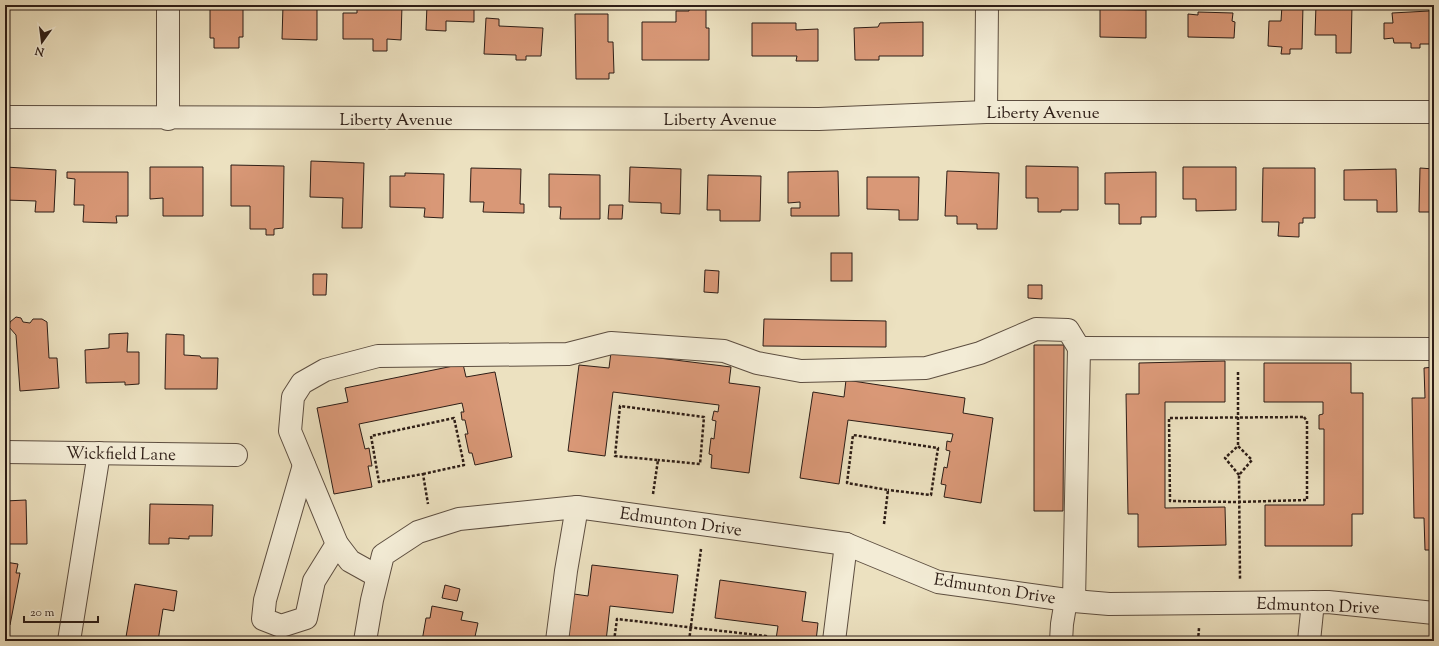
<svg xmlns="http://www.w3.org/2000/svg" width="1439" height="646" font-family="'Sorts Mill Goudy',serif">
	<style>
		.building { fill: #d99877; stroke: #2d1d16 }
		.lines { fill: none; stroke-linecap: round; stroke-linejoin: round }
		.minor-casing { stroke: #5d4e40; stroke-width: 24 }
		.path { stroke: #2d1d16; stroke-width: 2.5; stroke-dasharray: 3 2; stroke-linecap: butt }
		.minor { stroke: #f3ecd6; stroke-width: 22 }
		.labels { text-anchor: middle; stroke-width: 3; stroke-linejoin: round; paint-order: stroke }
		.street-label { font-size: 17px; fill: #2d1d16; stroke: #f3ecd6 }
	</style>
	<rect width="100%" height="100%" fill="#ece1c0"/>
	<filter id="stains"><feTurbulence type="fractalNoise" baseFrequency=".005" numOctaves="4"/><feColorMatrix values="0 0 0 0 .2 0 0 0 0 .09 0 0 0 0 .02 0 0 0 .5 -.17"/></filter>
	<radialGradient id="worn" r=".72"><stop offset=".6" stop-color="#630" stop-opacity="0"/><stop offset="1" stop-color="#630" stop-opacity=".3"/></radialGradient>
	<g class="building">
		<polygon points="210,5 243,5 243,37 239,37 239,48 214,48 214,38 210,38"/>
		<polygon points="283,5 317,5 317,40 282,39"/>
		<polygon points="357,5 402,5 401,40 387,39 387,51 373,51 373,39 343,39 343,13 357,13"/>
		<polygon points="427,5 474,5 474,22 446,21 446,31 426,30"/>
		<polygon points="689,5 706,5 706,28 709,28 709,60 642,60 642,22 676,22 676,11 689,11"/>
		<polygon points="1282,5 1303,5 1302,49 1290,49 1290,54 1281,54 1282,47 1268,46 1269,21 1281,21"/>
		<polygon points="1316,5 1352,5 1351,53 1336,53 1336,35 1315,35"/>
		<polygon points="1429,5 1434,5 1433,44 1420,44 1420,48 1411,48 1411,43 1394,43 1393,38 1384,39 1384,23 1393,23 1392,13 1429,11"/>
		<polygon points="1100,9 1146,10 1146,38 1100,37"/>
		<polygon points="1198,12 1233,13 1232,21 1235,22 1234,38 1188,37 1188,14 1198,15"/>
		<polygon points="575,14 608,14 608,42 613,42 614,73 609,73 609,79 576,79"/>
		<polygon points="486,18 499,19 499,26 543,28 541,56 526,56 526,60 516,60 516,55 484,54"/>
		<polygon points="923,22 923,56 879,56 879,60 855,60 854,28 878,27 880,23"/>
		<polygon points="752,23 796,23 796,30 818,29 818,61 796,61 797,56 752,56"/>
		<polygon points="311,161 364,163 362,228 342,228 343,198 310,197"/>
		<polygon points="231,165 284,166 283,228 274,229 274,235 266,235 266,229 250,229 250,206 231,206"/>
		<polygon points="1026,166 1078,167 1078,210 1061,210 1061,212 1038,212 1038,198 1026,198"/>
		<polygon points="5,167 56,170 54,212 35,212 36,201 5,200"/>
		<polygon points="150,167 203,167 203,216 163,216 163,198 150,199"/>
		<polygon points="630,167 681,169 680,214 661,213 661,203 629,202"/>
		<polygon points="1183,167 1236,167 1236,210 1196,211 1196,199 1183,199"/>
		<polygon points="471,168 521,169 520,204 524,204 524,213 483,212 484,202 470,202"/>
		<polygon points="1263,168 1315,168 1315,218 1303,218 1303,223 1299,223 1299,237 1278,236 1279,222 1262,222"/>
		<polygon points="1420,168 1434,169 1434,212 1419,212"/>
		<polygon points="1396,169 1397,212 1377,212 1377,200 1344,200 1344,170"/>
		<polygon points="838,171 839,216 791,216 791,208 800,208 800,202 788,203 788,172"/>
		<polygon points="947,171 999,173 997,229 977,229 977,224 957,224 957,216 945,216"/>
		<polygon points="67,172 128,172 128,216 116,216 117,223 83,222 84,205 74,205 75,179 67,178"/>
		<polygon points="1156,172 1156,217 1141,217 1141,224 1119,224 1119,204 1105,204 1105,173"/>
		<polygon points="405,173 444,174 443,218 424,217 425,208 390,207 390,176 405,176"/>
		<polygon points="549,174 600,175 600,219 560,219 561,207 549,207"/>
		<polygon points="708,175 761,176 760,221 720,221 720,210 707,210"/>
		<polygon points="867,177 919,177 918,220 899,220 899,210 867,209"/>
		<polygon points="609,205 623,205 622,219 608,219"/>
		<rect x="831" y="253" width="21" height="28"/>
		<polygon points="705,270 719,271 718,293 704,292"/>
		<polygon points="313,274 327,274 326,295 313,295"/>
		<polygon points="1028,285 1042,285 1042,299 1028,298"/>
		<polygon points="16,317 21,318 23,322 30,323 33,319 42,319 47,322 49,358 57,358 59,388 20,391 16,335 9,327 10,322"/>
		<polygon points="764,319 886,321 886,347 763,346"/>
		<polygon points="128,333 127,352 139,352 139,384 125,385 125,382 86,383 85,350 109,348 109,334"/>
		<polygon points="166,334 184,335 184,355 200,356 201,358 218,358 217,389 165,389"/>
		<polygon points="1034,345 1064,345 1063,511 1034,511"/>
		<polygon points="611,352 731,367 729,383 760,387 749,473 711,468 712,455 709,454 711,438 714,439 716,421 712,420 714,411 718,412 719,405 613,392 605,456 568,451 579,365 609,368"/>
		<polygon points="1225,361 1225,402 1165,402 1165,508 1225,507 1226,545 1138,547 1138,514 1128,514 1126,394 1139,394 1139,363"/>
		<polygon points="1264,363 1351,363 1351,393 1363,393 1363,514 1352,514 1352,546 1265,546 1265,505 1324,505 1324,429 1319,429 1319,415 1323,414 1323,402 1264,402"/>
		<polygon points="463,364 466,377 495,372 512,457 475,465 472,453 469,453 465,434 468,434 465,420 462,420 461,412 464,412 462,403 359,424 365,449 369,448 372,466 368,466 372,487 334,494 317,408 348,402 345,388"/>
		<polygon points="1434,367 1434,550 1425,550 1424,518 1414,518 1412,398 1425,398 1424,368"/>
		<polygon points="846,380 965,398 963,413 993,418 981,503 944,497 946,485 941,484 944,467 947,468 950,451 946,450 947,441 951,442 953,434 848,420 839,484 800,478 813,392 844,397"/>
		<polygon points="26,500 27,544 7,544 7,531 5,531 5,501"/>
		<polygon points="150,504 213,505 212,536 189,536 189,539 169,538 169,544 149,544"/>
		<polygon points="5,562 18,564 16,573 20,573 10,625 5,624"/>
		<polygon points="592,565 678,575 673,613 610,606 606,641 568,641 574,594 588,596"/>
		<polygon points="720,580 806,592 802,621 818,623 816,641 773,641 773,638 776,639 778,626 715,618"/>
		<polygon points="135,584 177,591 174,611 163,609 158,641 150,641 126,637"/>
		<polygon points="445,585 460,589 457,601 442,598"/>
		<polygon points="432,606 463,612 461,620 478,623 474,641 422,641 426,618 430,618"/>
	</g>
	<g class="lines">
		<g class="minor-casing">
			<g id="minor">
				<polyline points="168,5 168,119"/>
				<polyline points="986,112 987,5"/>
				<polyline points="5,117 819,119 986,112 1434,112"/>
				<polyline points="5,452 236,455"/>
				<polyline points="304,465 265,600 263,619 281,626 306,618 314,581 337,544"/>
				<polyline points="377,576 350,561 337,544 290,431 293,397 302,383 325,370 378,356 568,354 611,343 724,351 757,363 801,371 926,368 980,353 1036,329 1068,330 1079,348"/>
				<polyline points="1074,601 1079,348 1434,349"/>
				<polyline points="69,641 99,453"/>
				<polyline points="365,641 372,600 383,555 418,532 459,519 577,507 846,544 938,582 1074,601 1109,604 1328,602 1434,613"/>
				<polyline points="557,641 566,571 577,507"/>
				<polyline points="834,641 846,544"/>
				<polyline points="1061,641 1062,624 1066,600"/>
				<polyline points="1309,641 1313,602"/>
			</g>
		</g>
		<g class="path">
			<polyline points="1238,372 1238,446"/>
			<polygon points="1304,417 1307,421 1307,500 1236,502 1170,501 1169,418"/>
			<polyline points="423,474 464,465 454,418 371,436 379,482 423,474 428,504"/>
			<polyline points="1239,475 1225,458 1238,446 1252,460 1239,475 1240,579"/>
			<polyline points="653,494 658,460 615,456 620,406 704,417 700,464 658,460"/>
			<polyline points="884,524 888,490 847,483 853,435 938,448 931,495 888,490"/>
			<polyline points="614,641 617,619 766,636 765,641"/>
			<polyline points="689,641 701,549"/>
			<polyline points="1198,641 1199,628"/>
		</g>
		<use href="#minor" class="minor"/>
	</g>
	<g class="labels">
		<g class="street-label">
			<text x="1043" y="118">Liberty Avenue</text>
			<text x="396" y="125">Liberty Avenue</text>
			<text x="720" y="125">Liberty Avenue</text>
			<text transform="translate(121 453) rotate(1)" y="6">Wickfield Lane</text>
			<text transform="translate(681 521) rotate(8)" y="6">Edmunton Drive</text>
			<text transform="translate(995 588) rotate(9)" y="6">Edmunton Drive</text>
			<text transform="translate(1318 605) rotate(2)" y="6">Edmunton Drive</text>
		</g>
	</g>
	<rect width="1439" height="646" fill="none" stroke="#ece1c0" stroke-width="20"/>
	<rect x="6" y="6" width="1427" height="634" fill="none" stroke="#2d1d16" stroke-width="2"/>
	<rect x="10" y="10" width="1419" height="626" fill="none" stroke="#2d1d16"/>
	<g transform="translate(42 42) rotate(194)" stroke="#f3ecd6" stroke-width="3" paint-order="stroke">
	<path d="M0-3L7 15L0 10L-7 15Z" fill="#2d1d16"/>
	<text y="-6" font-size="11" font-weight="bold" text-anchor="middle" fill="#2d1d16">N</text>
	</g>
	<path d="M24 616v6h74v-6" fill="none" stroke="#2d1d16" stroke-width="2"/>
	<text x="30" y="616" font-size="12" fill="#2d1d16" stroke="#f3ecd6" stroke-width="3" paint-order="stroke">20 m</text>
	<rect width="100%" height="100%" filter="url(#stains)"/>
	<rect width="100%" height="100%" fill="url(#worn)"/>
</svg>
